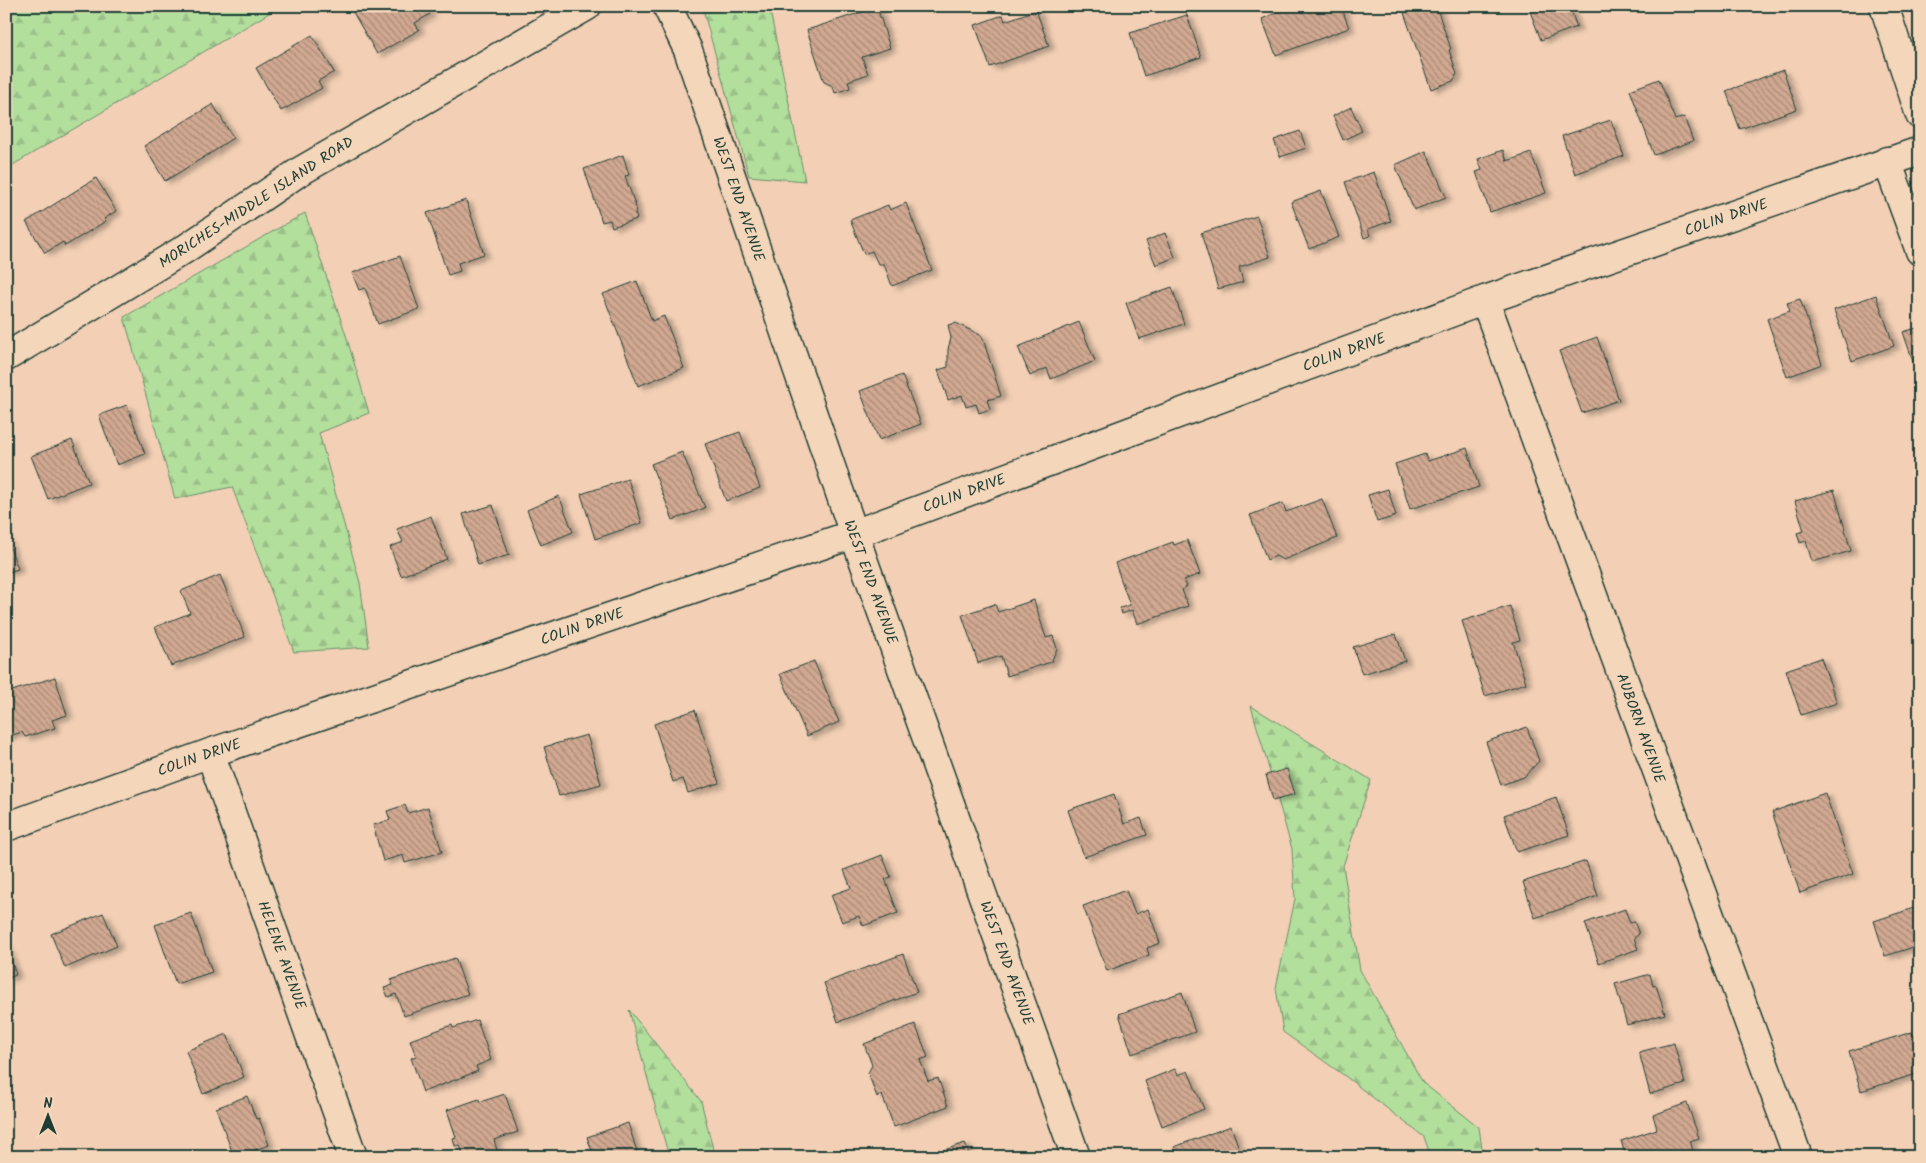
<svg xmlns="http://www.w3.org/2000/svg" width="1926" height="1163" font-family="Kalam,sans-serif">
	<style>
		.forest { fill: url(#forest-firs); stroke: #698e68 }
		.building { fill: url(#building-back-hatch); stroke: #1f3d34; filter: url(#shadow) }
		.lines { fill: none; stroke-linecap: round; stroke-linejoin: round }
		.minor-casing { stroke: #1f3d34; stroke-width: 31 }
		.major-casing { stroke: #1f3d34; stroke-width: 31 }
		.minor { stroke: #f4d6ba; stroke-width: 28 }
		.major { stroke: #f4d6ba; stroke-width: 28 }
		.labels { text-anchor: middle; stroke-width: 4; stroke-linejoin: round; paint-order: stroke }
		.street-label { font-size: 15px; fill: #1f3d34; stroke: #f4d6ba }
	</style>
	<defs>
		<pattern id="forest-firs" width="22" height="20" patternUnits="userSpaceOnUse" patternTransform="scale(1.25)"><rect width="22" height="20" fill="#b3df9d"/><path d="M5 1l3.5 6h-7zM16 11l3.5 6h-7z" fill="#9ac088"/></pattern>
		<pattern id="building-back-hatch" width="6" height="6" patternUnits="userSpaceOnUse" patternTransform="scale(1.25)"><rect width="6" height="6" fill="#d1a891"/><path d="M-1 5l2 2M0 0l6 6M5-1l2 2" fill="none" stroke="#a98a77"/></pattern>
		<filter id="shadow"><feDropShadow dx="5.5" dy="3" stdDeviation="2.5" flood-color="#0004"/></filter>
	</defs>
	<rect width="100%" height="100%" fill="#f3d0b5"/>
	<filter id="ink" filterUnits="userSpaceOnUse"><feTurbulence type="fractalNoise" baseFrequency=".02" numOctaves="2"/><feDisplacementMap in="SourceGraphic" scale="10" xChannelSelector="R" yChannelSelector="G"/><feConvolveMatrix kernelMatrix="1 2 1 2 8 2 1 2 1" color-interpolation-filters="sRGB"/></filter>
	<g filter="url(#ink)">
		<g class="forest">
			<polygon points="6,6 281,6 6,169"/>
			<polygon points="702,6 769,6 805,181 749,176"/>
			<polygon points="305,213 345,332 369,413 319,433 360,583 369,647 294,652 232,487 175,499 124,317"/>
			<polygon points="1251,706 1371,780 1343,866 1360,970 1423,1083 1479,1127 1483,1157 1431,1157 1424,1137 1345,1076 1283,1032 1276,988 1295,899 1292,849"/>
			<polygon points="629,1010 701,1101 715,1157 669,1157"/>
		</g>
		<g class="building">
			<polygon points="353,6 426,6 430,14 415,23 419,30 377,54 350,7"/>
			<polygon points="1291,6 1341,6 1349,28 1276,55 1262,19"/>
			<polygon points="1421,6 1436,6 1451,49 1449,50 1457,74 1453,81 1431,89 1404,13"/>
			<polygon points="1528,6 1569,6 1577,27 1541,40"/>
			<polygon points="877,7 890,48 862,57 868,74 848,81 850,88 835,93 833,86 824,82 807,30"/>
			<polygon points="1036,10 1049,46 990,67 975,25 1003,15 1005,21"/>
			<polygon points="1187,15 1201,57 1144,76 1130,33"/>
			<polygon points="312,35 334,72 318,81 322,88 281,111 256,68"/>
			<polygon points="1783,70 1797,109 1740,129 1726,91"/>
			<polygon points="1659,79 1675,120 1684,117 1693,141 1654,155 1630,90"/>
			<polygon points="213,104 233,138 219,147 219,148 165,181 144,146"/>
			<polygon points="1351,107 1362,131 1343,140 1333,116"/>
			<polygon points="1611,120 1624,156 1575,174 1562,136"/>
			<polygon points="1300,131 1306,148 1280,157 1274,140"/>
			<polygon points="1503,150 1507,161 1531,153 1546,193 1490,212 1476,172 1482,170 1478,159"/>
			<polygon points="1426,151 1446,197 1414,210 1395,165"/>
			<polygon points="623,155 629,175 625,176 636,207 635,213 637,219 612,227 610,220 602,222 584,169"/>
			<polygon points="1374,172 1391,221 1368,229 1370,236 1364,238 1345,182"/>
			<polygon points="96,178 116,211 104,219 106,221 65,246 63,242 45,253 26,222"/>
			<polygon points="1321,191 1339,237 1309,249 1291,202"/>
			<polygon points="466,200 484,254 458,263 460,271 448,275 427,213"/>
			<polygon points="906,203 932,270 892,286 884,264 878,264 872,251 864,254 850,220 888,205 890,210"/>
			<polygon points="1257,216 1270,257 1239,267 1243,282 1218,289 1201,233"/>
			<polygon points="1165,233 1175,257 1156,265 1146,241"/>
			<polygon points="400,256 419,309 378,324 365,288 359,290 352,273"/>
			<polygon points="637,281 652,321 664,316 684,368 638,386 603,294"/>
			<polygon points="1172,287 1184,324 1139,339 1126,303"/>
			<polygon points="1876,295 1894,346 1852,361 1834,310"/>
			<polygon points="1800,299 1822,364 1787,377 1767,319 1790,311 1787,303"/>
			<polygon points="1079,322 1095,361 1051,379 1047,368 1030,376 1018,347"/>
			<polygon points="956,323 982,336 1001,396 987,400 990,409 979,413 976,404 966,407 962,395 948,400 938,370 948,367 948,349 951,338 948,325"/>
			<polygon points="1920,327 1920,378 1919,379 1903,332"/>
			<polygon points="1597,337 1619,400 1582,413 1559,351"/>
			<polygon points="902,375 921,424 879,440 860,391"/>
			<polygon points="127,405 145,454 117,465 99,415"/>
			<polygon points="740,432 760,488 726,501 705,444"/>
			<polygon points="72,440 89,483 48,499 31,456"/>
			<polygon points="1467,448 1479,487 1410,509 1395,464 1425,454 1428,461"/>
			<polygon points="682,452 705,508 673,520 651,464"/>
			<polygon points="628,479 642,523 595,539 581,494"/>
			<polygon points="1388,489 1396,516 1377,522 1368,495"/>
			<polygon points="1834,490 1851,551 1812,562 1806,541 1800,543 1797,533 1804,531 1795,501"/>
			<polygon points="559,496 573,532 541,545 527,510"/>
			<polygon points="1322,499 1337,538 1283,560 1276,556 1267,560 1250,515 1283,503 1286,512"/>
			<polygon points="493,505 509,555 478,565 463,514"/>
			<polygon points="431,516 447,559 401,576 390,547 403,542 397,529"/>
			<polygon points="6,536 18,569 6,573"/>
			<polygon points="1187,540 1200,574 1184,580 1187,586 1182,590 1188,606 1137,624 1132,610 1122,614 1120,608 1130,605 1115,563 1173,542 1174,545"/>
			<polygon points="220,575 245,637 171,666 155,627 190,613 181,591"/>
			<polygon points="1034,600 1046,638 1053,636 1057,649 1051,662 1007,676 1001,656 978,663 962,615 995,604 998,612"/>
			<polygon points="1510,606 1520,640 1513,642 1526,683 1485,696 1462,621"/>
			<polygon points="1396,634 1405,661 1362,674 1353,647"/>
			<polygon points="1821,658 1837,703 1801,715 1786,670"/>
			<polygon points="814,661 839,722 807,736 780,674"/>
			<polygon points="55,677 67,715 52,720 55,728 25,737 22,732 6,737 6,693"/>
			<polygon points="695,710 719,783 688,793 683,779 673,782 654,724"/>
			<polygon points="1527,727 1539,761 1524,777 1501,785 1486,742"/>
			<polygon points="587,735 601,784 559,796 544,747"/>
			<polygon points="1287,769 1295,794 1273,800 1266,775"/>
			<polygon points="1825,793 1853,874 1800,893 1772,812"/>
			<polygon points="1114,794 1124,824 1141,818 1147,835 1084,857 1068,810"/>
			<polygon points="1556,797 1569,835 1517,852 1504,815"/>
			<polygon points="405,805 408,813 428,807 442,852 405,863 403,855 383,861 373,825 390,820 387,811"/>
			<polygon points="882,855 891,877 885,879 898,913 863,926 859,916 842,922 831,895 851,888 844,870"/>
			<polygon points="1586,861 1598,896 1535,918 1523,882"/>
			<polygon points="1126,890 1135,914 1148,909 1160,943 1147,948 1149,955 1107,971 1083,906"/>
			<polygon points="1917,907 1920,917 1920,945 1885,956 1874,921"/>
			<polygon points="1625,909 1630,923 1634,921 1639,934 1634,938 1638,949 1599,963 1585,923"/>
			<polygon points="103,913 117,946 65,968 51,934"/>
			<polygon points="191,913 212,972 176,984 155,925"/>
			<polygon points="6,945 16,975 6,979"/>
			<polygon points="903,954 917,992 838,1022 824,983"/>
			<polygon points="455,958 468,994 404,1016 396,994 388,997 384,988 393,985 391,980"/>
			<polygon points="1650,974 1653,986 1656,985 1665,1014 1627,1025 1615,984"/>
			<polygon points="1182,992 1195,1032 1132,1054 1119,1014"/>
			<polygon points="477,1020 491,1060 476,1066 478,1071 423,1092 411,1058 416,1056 410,1040 452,1025 453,1028"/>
			<polygon points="915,1024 928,1057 920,1060 928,1081 938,1078 948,1106 894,1127 882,1095 877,1097 868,1073 872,1065 864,1044"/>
			<polygon points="1912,1032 1920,1058 1920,1073 1861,1091 1849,1051"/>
			<polygon points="227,1034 244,1077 203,1094 186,1051"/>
			<polygon points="1674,1043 1685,1084 1650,1094 1639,1052"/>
			<polygon points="1175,1069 1178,1075 1188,1071 1204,1109 1162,1126 1145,1081"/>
			<polygon points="505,1094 518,1132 494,1140 499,1157 464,1157 460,1145 455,1146 453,1138 456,1137 447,1110 479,1099 480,1102"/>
			<polygon points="247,1096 256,1119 259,1118 269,1145 252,1151 253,1157 234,1157 216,1108"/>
			<polygon points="1687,1103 1699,1138 1690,1141 1695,1157 1626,1157 1621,1141 1657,1129 1653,1115"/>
			<polygon points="628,1123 638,1155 632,1157 594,1157 587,1137"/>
			<polygon points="1231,1126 1242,1157 1177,1157 1174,1147"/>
			<polygon points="965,1143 970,1157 923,1157"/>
		</g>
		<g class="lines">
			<g class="minor-casing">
				<g id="minor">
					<polyline points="667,6 688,50 854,534 1076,1157"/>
					<polyline points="1884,6 1920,115"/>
					<polyline points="1887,161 1920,251"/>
					<polyline points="1485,300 1798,1157"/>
					<polyline points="210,753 353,1157"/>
					<polyline points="6,827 210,753 854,534 1485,300 1920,151"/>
				</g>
			</g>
			<g class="major-casing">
				<polyline id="major" points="6,357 185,249 299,172 587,6"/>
			</g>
			<use href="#minor" class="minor"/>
			<use href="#major" class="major"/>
		</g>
	</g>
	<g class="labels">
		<g class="street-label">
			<text transform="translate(739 199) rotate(71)" y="5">WEST END AVENUE</text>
			<text transform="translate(256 202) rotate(-33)" y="5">MORICHES-MIDDLE ISLAND ROAD</text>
			<text transform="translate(1726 217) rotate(-19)" y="5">COLIN DRIVE</text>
			<text transform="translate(1344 352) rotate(-20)" y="5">COLIN DRIVE</text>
			<text transform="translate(964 493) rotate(-20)" y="5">COLIN DRIVE</text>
			<text transform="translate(871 582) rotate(70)" y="5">WEST END AVENUE</text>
			<text transform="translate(582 626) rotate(-19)" y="5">COLIN DRIVE</text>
			<text transform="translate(1641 728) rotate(70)" y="5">AUBORN AVENUE</text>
			<text transform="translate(199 757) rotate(-19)" y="5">COLIN DRIVE</text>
			<text transform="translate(282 955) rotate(70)" y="5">HELENE AVENUE</text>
			<text transform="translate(1007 963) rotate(70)" y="5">WEST END AVENUE</text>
		</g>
	</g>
	<rect width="1926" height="1163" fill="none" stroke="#f4d6ba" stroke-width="25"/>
	<rect x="12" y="12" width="1901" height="1138" fill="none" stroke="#1f3d34" stroke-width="2" filter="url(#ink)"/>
	<g transform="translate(48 1116)" stroke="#f4d6ba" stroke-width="4" paint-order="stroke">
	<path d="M0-4L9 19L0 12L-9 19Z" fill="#1f3d34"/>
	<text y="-8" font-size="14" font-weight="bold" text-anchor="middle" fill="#1f3d34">N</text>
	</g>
</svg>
